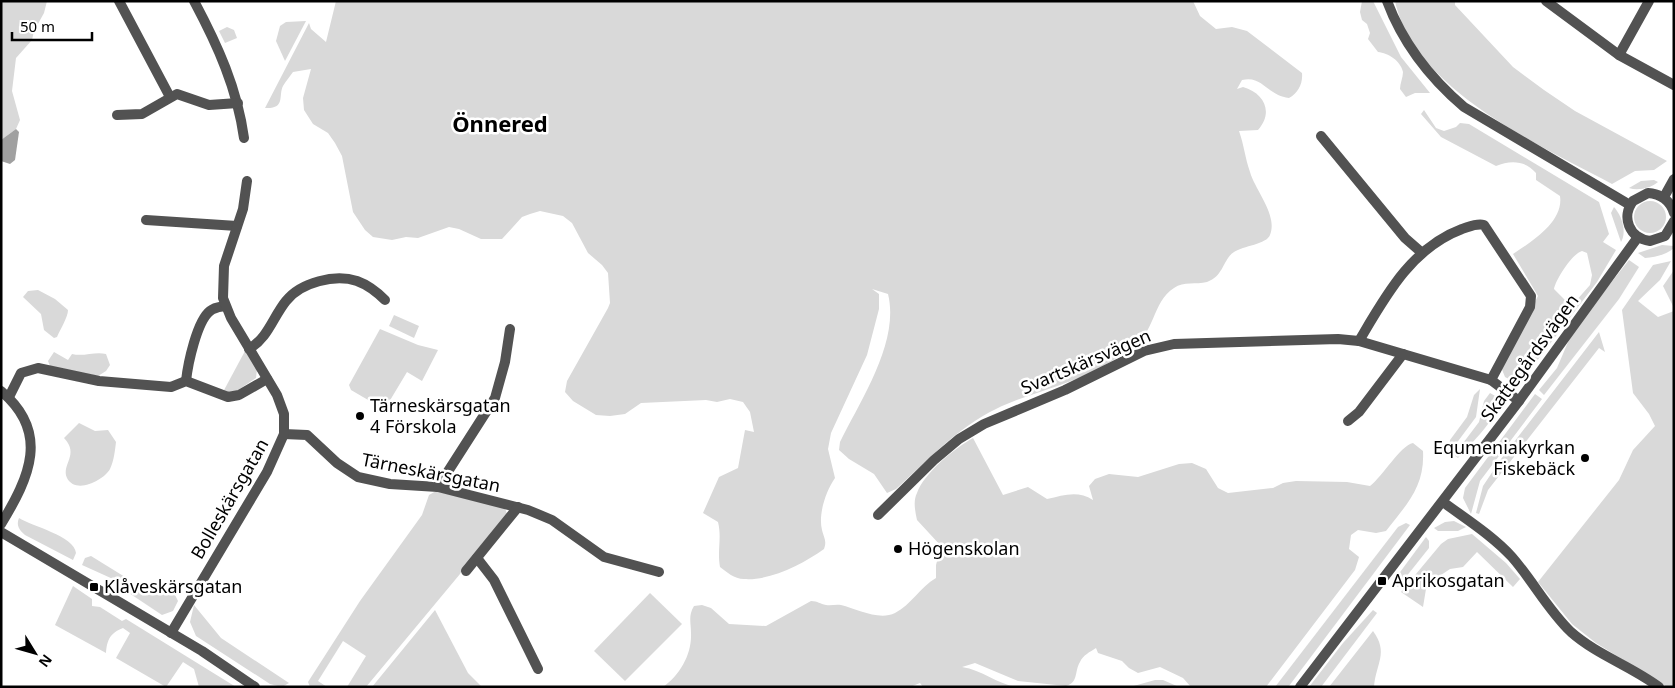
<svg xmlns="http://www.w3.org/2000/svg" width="1675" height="688" font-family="'Noto Sans',sans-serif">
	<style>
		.green { fill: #d9d9d9; fill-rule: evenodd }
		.water { fill: #a0a0a0 }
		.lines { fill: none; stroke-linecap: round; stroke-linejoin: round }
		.minor { stroke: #525252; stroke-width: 10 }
		.tertiary { stroke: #525252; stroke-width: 10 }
		.poi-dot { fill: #000; stroke: #fff; stroke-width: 2 }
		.labels { text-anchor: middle; stroke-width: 5; stroke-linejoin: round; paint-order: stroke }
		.street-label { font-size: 18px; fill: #000; stroke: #fff }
		.poi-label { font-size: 18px; fill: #000; stroke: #fff; text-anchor: start }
		.district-label { font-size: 22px; font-weight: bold; fill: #000; stroke: #fff }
	</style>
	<rect width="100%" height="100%" fill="#fff"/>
	<g class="green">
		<polygon points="1,1 47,1 44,13 34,31 32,40 16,58 12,91 20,120 16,129 1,140"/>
		<path d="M336 1H1193L1200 16 1216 29 1232 27 1247 31 1302 73C1303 84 1298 93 1289 98 1266 95 1263 75 1242 80L1237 89 1243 87C1264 93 1274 112 1258 130L1239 131C1244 145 1245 158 1250 172 1255 190 1278 215 1270 235 1267 244 1243 246 1234 252 1223 259 1224 276 1207 282 1196 285 1184 281 1174 288 1152 302 1155 334 1131 349 1113 361 1092 373 1071 381 1046 391 1020 397 996 409 958 427 927 461 896 489L887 493 874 474 849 459 839 450 840 442C860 401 900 342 888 294L872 289 879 294V309L867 355 831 433 828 449 835 478C826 491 818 514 822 530 824 538 827 541 824 549 803 564 770 581 744 579 734 579 727 572 720 567 717 551 722 538 718 522L703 513 719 477 738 468 745 430 754 432 750 412 743 402 730 399 717 402 706 400 641 403 625 414 610 416 596 415 573 401 565 392 567 381 608 308 610 303 608 273 602 265 588 253 572 223 563 216 540 211 530 214 522 217 502 239H481L459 229 449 227 418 238 406 237 392 240 373 237 365 230 353 212 342 156 335 143 328 133 313 124 304 110 303 98 311 69 293 72C290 76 286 81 283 86 278 96 286 109 265 108L309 23 311 29 326 42Z"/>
		<path d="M1362 1H1373L1401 57 1430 93H1415L1406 97 1400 89C1400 83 1403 78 1403 72 1401 61 1388 53 1378 52L1368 39 1370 33 1367 24 1362 20 1360 12Z"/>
		<path d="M1395 1H1455V5L1513 67 1544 90 1575 111 1667 161 1654 170 1635 171 1612 184C1540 145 1414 90 1395 1Z"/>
		<polygon points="306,21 285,61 276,41 280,26 286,22"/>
		<polygon points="227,27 234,30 237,38 225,43 219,31"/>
		<path d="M1424 110 1436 128 1444 131 1456 127 1460 123 1469 124 1599 202 1609 234 1603 242 1616 250 1597 282 1527 374C1519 379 1514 382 1505 377L1501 367 1538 296 1513 254C1531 242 1564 222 1560 196L1536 180V173C1525 160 1510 160 1496 166L1441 137 1421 114ZM1582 251 1587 253 1592 275 1590 285 1575 302 1568 303 1554 289C1556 279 1572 254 1582 251Z"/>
		<path d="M1654 180 1658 182C1651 188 1638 191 1629 188L1641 181Z"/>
		<circle cx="1650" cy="217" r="16"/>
		<path d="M1614 207C1622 216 1627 232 1621 242L1611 213Z"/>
		<path d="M1662 245 1674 246V248C1666 255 1655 257 1645 258L1638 253Z"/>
		<polygon points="1629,260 1639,267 1619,299 1544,395 1539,390 1557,368 1571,335 1580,322"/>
		<polygon points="1671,261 1660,280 1638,301 1658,317 1674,311 1674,687 1667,687 1596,643 1572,624 1538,582 1619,480 1633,450 1655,426 1649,414 1633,393 1622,310 1653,265"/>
		<polygon points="1674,270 1674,308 1663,286"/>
		<path d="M38 290 55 299 68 310C68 317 60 330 57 337L54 338 44 330 41 314 23 297 28 291Z"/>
		<polygon points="394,315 419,326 414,338 389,326"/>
		<polygon points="380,329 418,345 438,350 422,381 407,372 389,402 387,411 351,390 349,385"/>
		<polygon points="1599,332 1605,352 1599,348 1488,490 1479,514 1476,513 1483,486 1501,459"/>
		<polygon points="245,351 257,369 256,378 235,392 223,392"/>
		<path d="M54 352 68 360 72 354C84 357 95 351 106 354L110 365 106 371 98 376 50 366 48 361Z"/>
		<polygon points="1480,389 1476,417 1447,456 1450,440 1467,417 1474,395"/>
		<path d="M1490 393 1497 397C1503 415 1470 444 1458 458L1454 455 1479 422 1484 401Z"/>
		<polygon points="1535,394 1542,399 1480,481 1471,514 1463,498 1465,488"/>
		<path d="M79 423 95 431 108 430 116 442C115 450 114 461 110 469 104 480 76 495 67 478 61 464 80 455 64 438Z"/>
		<path d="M973 438 1003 495 1028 487 1047 499C1064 495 1078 490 1093 500L1089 486 1095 479 1109 474 1138 477 1179 464 1192 463 1206 469 1218 488 1228 493 1273 488 1283 483 1296 481 1347 482 1370 486C1383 476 1400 446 1413 443L1423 451C1425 487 1406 505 1386 531L1376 533 1358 530 1351 535 1349 549 1359 557 1355 570 1266 687H1191L1183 678 1160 667 1138 673 1129 668 1122 661 1098 653 1096 648C1090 652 1083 655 1080 662 1074 672 1079 682 1066 686L1018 681 975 663 962 667C982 670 997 684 1017 687H923L920 683 910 687H663C680 675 692 654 691 633 691 622 688 616 694 606L702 605 711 608 729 624 766 626 811 601C818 601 820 604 826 605 831 606 836 604 841 605 857 609 879 621 895 613 911 605 920 587 936 578V565L941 546 917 520C915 511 913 501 917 493 924 473 955 448 973 438Z"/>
		<polygon points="436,491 505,508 507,514 465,564 460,574 366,687 347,687 366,656 343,641 318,681 327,687 310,687 308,682 360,601 422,515 429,495"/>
		<path d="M19 518C31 526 75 536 76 553L73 560 25 535C19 530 16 525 19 518Z"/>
		<polygon points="1454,521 1466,527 1458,531 1438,531 1434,528 1445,522"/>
		<polygon points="1406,523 1410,525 1289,686 1275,687 1398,527"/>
		<polygon points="1472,534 1506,563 1520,579 1513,587 1477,552 1463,567 1450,569 1432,581 1426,589 1423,607 1401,592 1441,544 1448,539"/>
		<polygon points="1426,537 1429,541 1429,548 1398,587 1392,583"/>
		<polygon points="91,556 125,577 124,584 82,565 85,558"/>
		<polygon points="139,581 149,588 161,585 175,595 178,601 173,611 162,615 129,593 132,585"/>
		<path d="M73 586 92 599V606L100 607 122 621 126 619 236 687H199L194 669 183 662 166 687 116 658 130 633 123 628C110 633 107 640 106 653L55 625Z"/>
		<polygon points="650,593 682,624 625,681 594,651"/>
		<polygon points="194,605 221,638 289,683 282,687 270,684 196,636 190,622"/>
		<polygon points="435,610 468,673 482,687 372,687"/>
		<polygon points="1373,610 1377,613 1321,687 1309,687 1343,643"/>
		<path d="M1373 631C1389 653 1376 663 1374 687H1329Z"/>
		<polygon points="1155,680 1163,680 1179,687 1130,687"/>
	</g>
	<polygon class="water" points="16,129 19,132 15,160 10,164 1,161 1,140"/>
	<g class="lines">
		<g class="minor">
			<polyline points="119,1 170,97"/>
			<path d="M194 1C218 46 237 88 244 138"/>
			<polyline points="1546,1 1619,55 1674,85"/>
			<polyline points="1619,55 1649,1"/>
			<polyline points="117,115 142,114 177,94 209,105 238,103"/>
			<polyline points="1321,136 1405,238 1421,252"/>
			<polyline points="1664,197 1674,179"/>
			<polyline points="146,220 237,226"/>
			<path d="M1359 341C1385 297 1411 248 1462 229 1469 227 1476 223 1484 225L1531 296 1530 307 1491 380"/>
			<path d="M249 349C268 338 273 317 286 301 301 282 335 274 357 281 368 285 377 292 385 300"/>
			<path d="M186 381C188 363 197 321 210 311 215 307 220 307 225 306"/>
			<path d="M1 391C50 432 30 477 1 524"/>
			<polyline points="9,397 21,373 38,368 99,381 171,387 186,381 228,397 239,395 267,379"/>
			<polyline points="1348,421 1359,412 1403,354"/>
			<polyline points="284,434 307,435 337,463 358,477 390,484 438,487 528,510 552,520 604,557 659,572"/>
			<polyline points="438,487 495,398 505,362 510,329"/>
			<path d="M1443 502C1466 519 1493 536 1512 557 1533 581 1548 610 1571 632 1597 655 1631 666 1659 687"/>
			<polyline points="878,515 934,460 959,439 984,424 1065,390 1144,351 1174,344 1338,339 1359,341 1491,380 1519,401"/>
			<polyline points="477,558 494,580 538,669"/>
			<polyline points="466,571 518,507"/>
			<polyline points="171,633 267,472 284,434 284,414 277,395 231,318 223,298 224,266 243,209 247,181"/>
		</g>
		<g class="tertiary">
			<path d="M1387 1C1403 44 1430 78 1464 107L1630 205"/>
			<path d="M1674 213C1670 200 1661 194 1648 193L1633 201C1621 217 1629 238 1650 241L1665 236 1674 221"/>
			<polyline points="1,532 202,651 255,687"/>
			<polyline points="1300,687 1519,401 1638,237"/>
		</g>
	</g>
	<g class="poi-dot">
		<circle cx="360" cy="416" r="5"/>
		<circle cx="1585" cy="458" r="5"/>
		<circle cx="898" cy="549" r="5"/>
		<rect x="1377" y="576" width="10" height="10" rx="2.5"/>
		<rect x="89" y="582" width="10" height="10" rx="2.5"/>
	</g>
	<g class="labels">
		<g class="street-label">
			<text transform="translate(1530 358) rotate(-54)" y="6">Skattegårdsvägen</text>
			<text transform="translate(1086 362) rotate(-23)" y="6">Svartskärsvägen</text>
			<text transform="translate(431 473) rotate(11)" y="6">Tärneskärsgatan</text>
			<text transform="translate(230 499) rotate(-60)" y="6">Bolleskärsgatan</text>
		</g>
		<g class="poi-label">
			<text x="370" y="412">Tärneskärsgatan<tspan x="370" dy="21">4 Förskola</tspan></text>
			<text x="1575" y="454" text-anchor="end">Equmeniakyrkan<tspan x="1575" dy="21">Fiskebäck</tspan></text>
			<text x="908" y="555">Högenskolan</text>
			<text x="1392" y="587">Aprikosgatan</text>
			<text x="104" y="593">Klåveskärsgatan</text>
		</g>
		<g class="district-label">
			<text x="500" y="132">Önnered</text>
		</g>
	</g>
	<rect width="1675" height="688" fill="none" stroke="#000000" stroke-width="5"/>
	<g transform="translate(35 653) rotate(127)" stroke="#ffffff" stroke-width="4" paint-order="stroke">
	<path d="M0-4L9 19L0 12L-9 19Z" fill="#000000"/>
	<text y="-8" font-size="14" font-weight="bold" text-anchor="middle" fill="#000000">N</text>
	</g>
	<path d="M12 32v8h80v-8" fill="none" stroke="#000000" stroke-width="2.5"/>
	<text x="20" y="32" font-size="15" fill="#000000" stroke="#ffffff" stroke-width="4" paint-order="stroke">50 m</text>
</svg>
